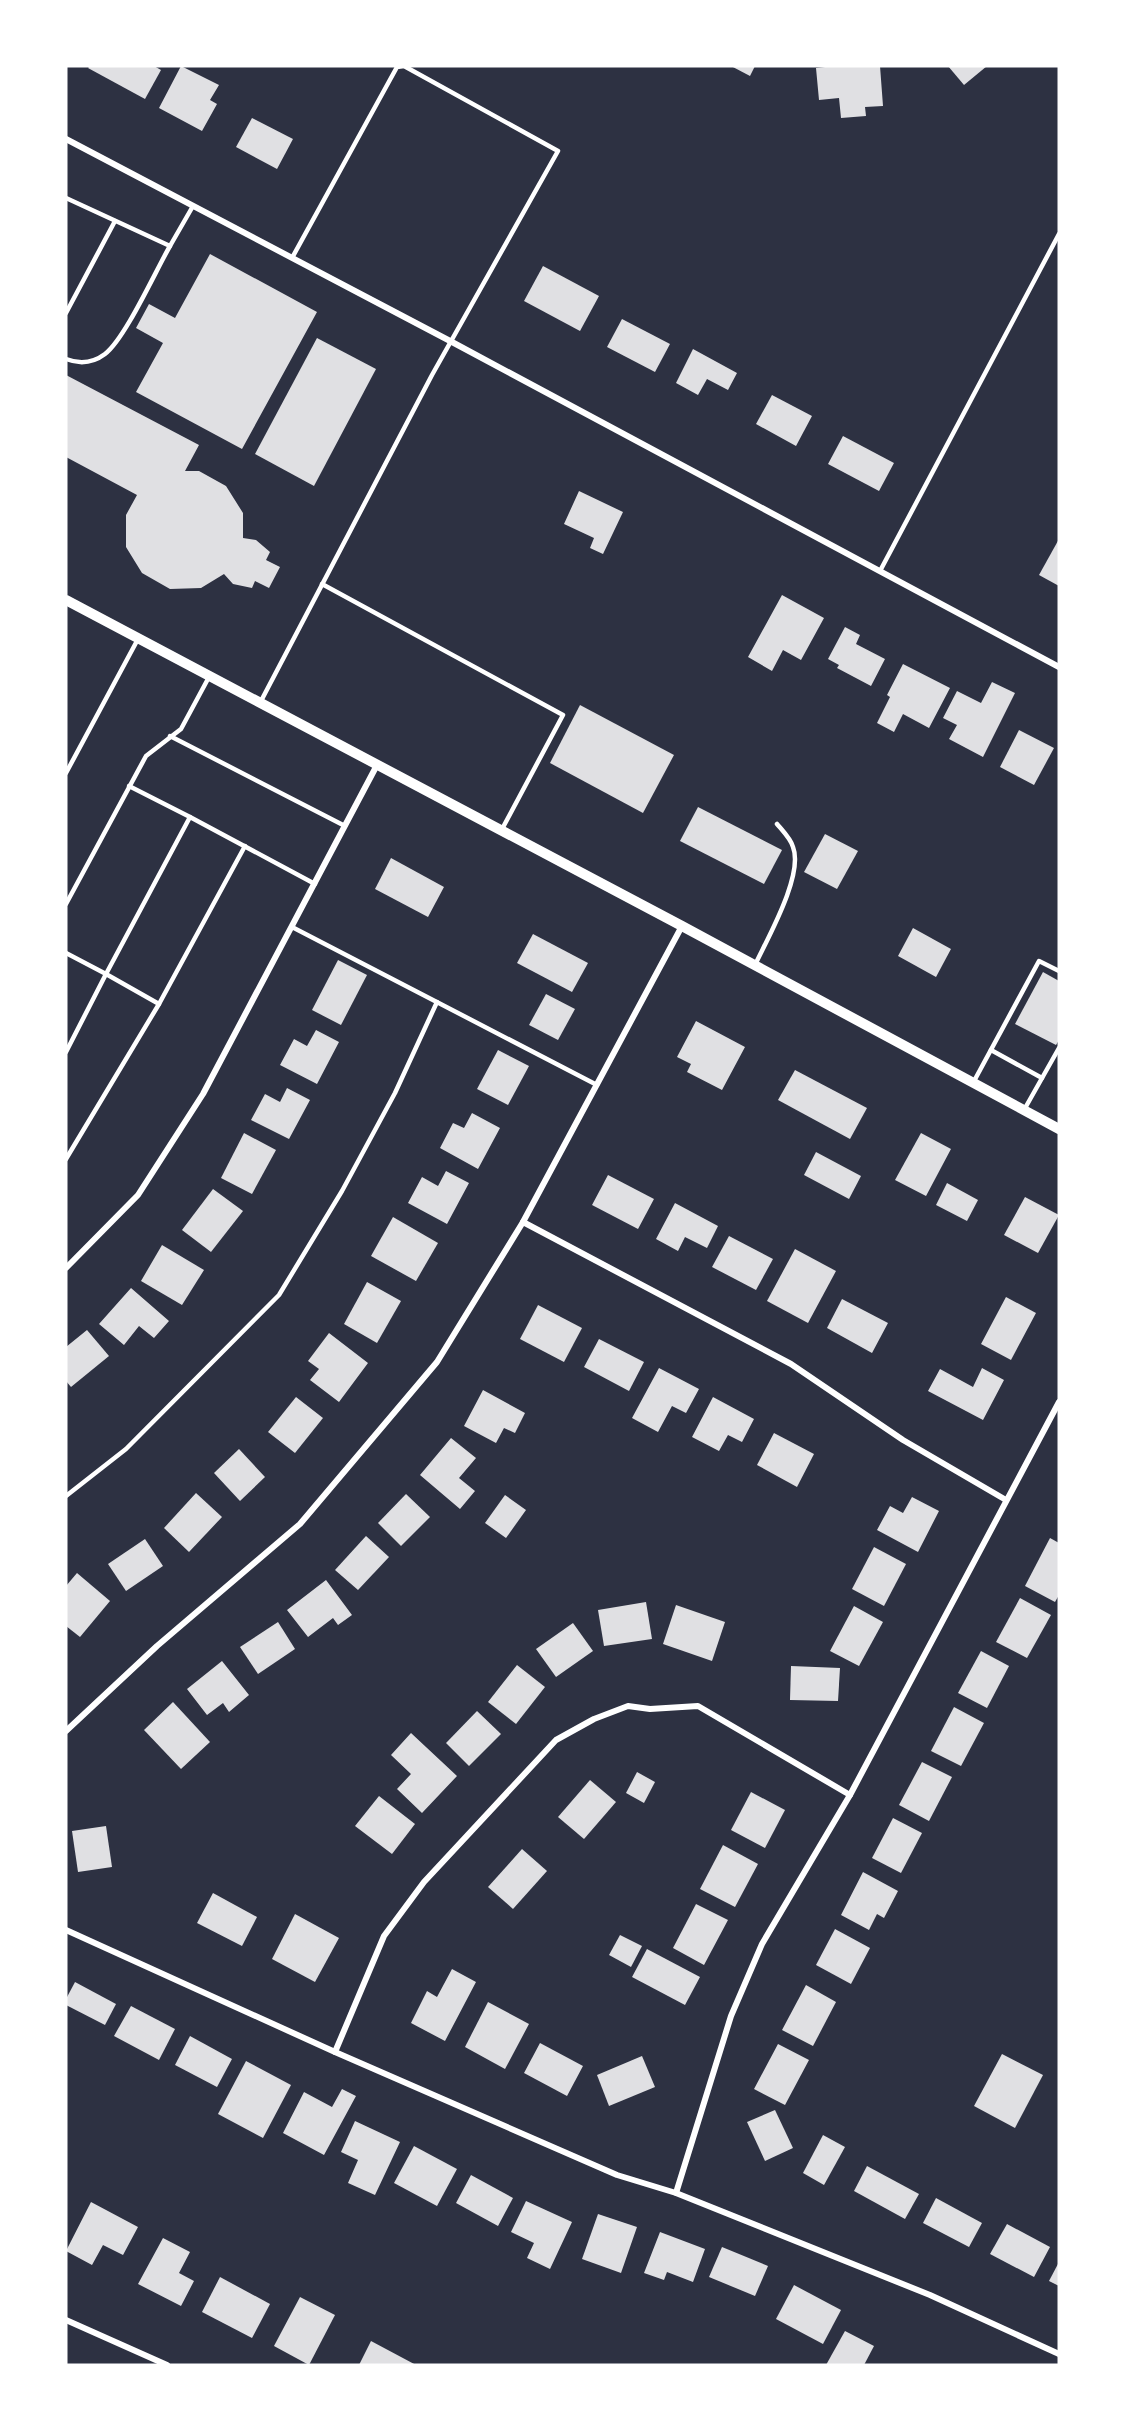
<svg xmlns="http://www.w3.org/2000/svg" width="1125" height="2431" font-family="Inter,sans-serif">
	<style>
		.building { fill: #e0e0e3 }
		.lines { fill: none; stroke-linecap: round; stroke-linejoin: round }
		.service { stroke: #fff; stroke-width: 4.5 }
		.minor { stroke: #fff; stroke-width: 6 }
		.tertiary { stroke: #fff; stroke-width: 10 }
	</style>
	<rect width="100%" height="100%" fill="#2d3142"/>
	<g class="building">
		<polygon points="90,66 154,66 161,70 145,99 88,68"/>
		<polygon points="181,66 219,85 210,100 217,104 202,131 159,108"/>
		<polygon points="731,66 755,66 750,76"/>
		<polygon points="834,66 880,66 883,106 865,107 866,116 841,118 839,98 819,100 816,68"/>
		<polygon points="948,66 987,66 964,85"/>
		<polygon points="252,118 293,139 277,169 236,147"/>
		<polygon points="210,254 317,312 242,449 136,392 163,343 136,328 149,304 175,318"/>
		<polygon points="543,266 599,296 580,331 524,301"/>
		<polygon points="622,319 670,344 655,372 607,347"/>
		<polygon points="317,338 376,369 314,486 255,454"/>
		<polygon points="693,349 737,373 728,390 707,379 698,395 676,383"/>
		<polygon points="66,375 199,445 185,471 199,471 226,486 243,513 243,538 256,540 270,552 266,560 280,567 269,588 255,581 252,588 233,584 224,574 201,588 170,589 142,573 126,547 126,515 137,495 66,457"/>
		<polygon points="772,395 812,416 796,446 756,424"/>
		<polygon points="843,436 894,463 879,491 828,464"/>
		<polygon points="579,491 623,512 603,554 590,548 594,538 564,524"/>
		<polygon points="1059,539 1059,586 1039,575"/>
		<polygon points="782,595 824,618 801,660 783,650 772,671 748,657"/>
		<polygon points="845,627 860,635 856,644 885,659 871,686 837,668 839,665 828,659"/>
		<polygon points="903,664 950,688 929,728 903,714 894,732 877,723 890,697 887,695"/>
		<polygon points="992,682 1015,693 983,757 949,739 957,725 943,718 957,691 981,703"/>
		<polygon points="580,705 674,755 643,813 550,763"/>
		<polygon points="1019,730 1054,748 1034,785 1000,767"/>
		<polygon points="698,807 782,850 764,884 680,841"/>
		<polygon points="825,834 858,851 837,889 804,872"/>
		<polygon points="391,858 444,887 428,917 375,889"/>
		<polygon points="913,928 951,949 936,977 898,956"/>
		<polygon points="533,934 588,963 572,992 517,963"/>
		<polygon points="338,960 367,975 341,1025 312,1010"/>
		<polygon points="1043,972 1059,981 1059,1040 1056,1045 1015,1024"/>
		<polygon points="546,994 575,1009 558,1040 529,1025"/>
		<polygon points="696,1021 745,1047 722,1090 687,1072 691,1064 677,1057"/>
		<polygon points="316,1030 339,1042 317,1084 280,1065 294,1039 307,1046"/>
		<polygon points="498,1050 529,1066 508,1105 477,1089"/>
		<polygon points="795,1070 867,1108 850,1139 778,1100"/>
		<polygon points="287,1088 310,1100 289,1139 251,1120 265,1094 280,1102"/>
		<polygon points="472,1113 500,1128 478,1169 440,1148 453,1123 464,1128"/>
		<polygon points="244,1133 276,1150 252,1194 221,1178"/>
		<polygon points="921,1133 951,1149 926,1196 895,1180"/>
		<polygon points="816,1152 861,1176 849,1199 804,1175"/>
		<polygon points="446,1171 469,1183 447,1224 408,1203 422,1177 438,1186"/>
		<polygon points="608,1175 654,1199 638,1229 592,1205"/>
		<polygon points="947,1183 978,1200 967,1221 936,1205"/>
		<polygon points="213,1189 243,1211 211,1252 182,1230"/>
		<polygon points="1025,1197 1059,1215 1038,1253 1004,1235"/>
		<polygon points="675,1203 718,1226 707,1248 685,1237 678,1251 656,1239"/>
		<polygon points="393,1217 438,1243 416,1281 371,1256"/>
		<polygon points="729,1236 773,1259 756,1290 712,1267"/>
		<polygon points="162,1245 204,1270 182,1305 141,1281"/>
		<polygon points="795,1249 836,1271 808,1323 767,1301"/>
		<polygon points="367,1282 401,1301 377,1343 344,1324"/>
		<polygon points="131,1288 169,1321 154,1338 139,1326 124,1345 99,1324"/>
		<polygon points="1006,1297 1036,1313 1011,1360 981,1344"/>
		<polygon points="842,1299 888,1323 872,1353 827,1328"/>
		<polygon points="538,1305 582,1328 564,1362 520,1339"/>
		<polygon points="87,1330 109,1356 71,1387 66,1381 66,1347"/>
		<polygon points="329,1333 368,1363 339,1402 310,1380 319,1369 308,1361"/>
		<polygon points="599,1339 644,1362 629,1391 584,1367"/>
		<polygon points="659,1368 699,1389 686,1413 672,1406 658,1432 632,1418"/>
		<polygon points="982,1368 1004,1380 983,1420 928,1391 940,1369 973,1387"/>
		<polygon points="483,1390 525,1413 515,1433 504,1428 496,1443 464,1426"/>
		<polygon points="296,1397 323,1418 295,1453 268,1432"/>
		<polygon points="713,1397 754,1419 742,1442 728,1435 719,1451 692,1437"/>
		<polygon points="774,1433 814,1454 797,1487 757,1465"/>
		<polygon points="451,1438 476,1458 459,1478 475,1491 460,1509 420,1475"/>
		<polygon points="239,1449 265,1477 240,1501 214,1473"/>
		<polygon points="196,1493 222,1517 189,1552 164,1528"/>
		<polygon points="406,1494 430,1517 401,1546 378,1523"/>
		<polygon points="505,1495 526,1510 506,1538 485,1523"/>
		<polygon points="912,1497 939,1511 918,1552 877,1530 890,1506 903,1513"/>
		<polygon points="366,1536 389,1557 358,1590 335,1570"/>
		<polygon points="1050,1538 1059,1543 1059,1595 1055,1602 1025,1586"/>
		<polygon points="145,1539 163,1566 126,1591 108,1564"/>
		<polygon points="874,1547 906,1564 884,1606 852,1589"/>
		<polygon points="77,1573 110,1601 80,1637 66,1626 66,1586"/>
		<polygon points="326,1580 352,1615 338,1625 333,1618 308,1637 287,1610"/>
		<polygon points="1020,1598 1051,1615 1027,1658 996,1642"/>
		<polygon points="646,1602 652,1639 604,1646 598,1610"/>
		<polygon points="676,1605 725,1622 712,1661 663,1644"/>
		<polygon points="854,1606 883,1622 859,1666 830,1651"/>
		<polygon points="278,1622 295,1649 258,1674 240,1647"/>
		<polygon points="573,1623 593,1651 556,1677 536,1649"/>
		<polygon points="981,1651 1009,1666 987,1708 958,1693"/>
		<polygon points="222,1661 249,1695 229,1712 223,1703 207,1715 187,1689"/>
		<polygon points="517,1665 545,1687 516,1724 488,1702"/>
		<polygon points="791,1666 840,1668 838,1701 790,1700"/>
		<polygon points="173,1702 210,1742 181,1769 144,1730"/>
		<polygon points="954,1707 984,1723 961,1766 931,1751"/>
		<polygon points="477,1711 501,1734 469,1766 446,1743"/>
		<polygon points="411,1733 457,1776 422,1813 397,1789 411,1774 391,1755"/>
		<polygon points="922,1762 952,1777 929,1821 899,1805"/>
		<polygon points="637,1772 655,1782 644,1803 626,1793"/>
		<polygon points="590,1780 616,1802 584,1839 558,1817"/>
		<polygon points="751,1792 785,1810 765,1848 731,1830"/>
		<polygon points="379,1796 415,1824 392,1854 355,1826"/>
		<polygon points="893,1818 922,1833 901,1873 872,1858"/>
		<polygon points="106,1826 112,1867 78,1872 72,1831"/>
		<polygon points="723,1845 758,1864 735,1907 700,1889"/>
		<polygon points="522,1849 547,1871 513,1909 488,1887"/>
		<polygon points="863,1872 898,1891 884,1918 877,1914 869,1930 841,1915"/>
		<polygon points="213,1893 257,1917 242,1946 197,1923"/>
		<polygon points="696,1904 728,1920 704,1965 673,1948"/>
		<polygon points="295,1914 339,1938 315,1982 272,1959"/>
		<polygon points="835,1929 870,1948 851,1984 816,1965"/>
		<polygon points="620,1935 642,1946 631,1967 609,1955"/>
		<polygon points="647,1949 700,1977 685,2005 632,1977"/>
		<polygon points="452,1969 476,1982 445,2041 411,2023 427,1991 437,1997"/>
		<polygon points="75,1982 116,2004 105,2025 66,2005 66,1999"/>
		<polygon points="806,1985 836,2002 813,2046 782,2030"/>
		<polygon points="488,2002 529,2024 505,2069 465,2047"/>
		<polygon points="131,2006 175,2029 159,2060 114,2036"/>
		<polygon points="190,2036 232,2059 217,2087 175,2065"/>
		<polygon points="540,2043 583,2066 567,2096 524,2073"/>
		<polygon points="778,2044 809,2060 785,2105 754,2089"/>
		<polygon points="1002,2054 1043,2075 1015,2128 974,2106"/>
		<polygon points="642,2056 655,2087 609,2106 597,2075"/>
		<polygon points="246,2061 291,2085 263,2138 218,2114"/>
		<polygon points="342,2089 356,2096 324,2155 283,2133 304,2092 332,2107"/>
		<polygon points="775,2110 793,2148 765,2161 747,2122"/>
		<polygon points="355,2121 400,2142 375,2195 348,2183 358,2160 341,2152"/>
		<polygon points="823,2135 845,2147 824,2185 803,2173"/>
		<polygon points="414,2146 457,2169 437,2206 394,2183"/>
		<polygon points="867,2166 919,2194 905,2219 854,2191"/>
		<polygon points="471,2175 513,2198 498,2226 456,2203"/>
		<polygon points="936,2198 982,2223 969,2247 923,2223"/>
		<polygon points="526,2201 572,2222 550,2269 527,2258 534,2243 511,2232"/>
		<polygon points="91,2202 138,2227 123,2255 103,2245 92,2265 66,2251"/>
		<polygon points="598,2214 637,2227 621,2273 582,2259"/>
		<polygon points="1007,2224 1050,2247 1034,2277 990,2254"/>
		<polygon points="660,2232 705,2249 693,2282 667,2272 664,2280 644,2273"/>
		<polygon points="163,2238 190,2252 179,2273 194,2281 181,2306 138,2284"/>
		<polygon points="722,2247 768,2266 755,2296 709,2277"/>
		<polygon points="1059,2262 1059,2286 1049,2281"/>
		<polygon points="220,2277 270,2304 252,2338 202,2312"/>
		<polygon points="794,2285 841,2310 823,2344 776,2319"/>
		<polygon points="300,2297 335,2315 309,2365 274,2346"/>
		<polygon points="845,2331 874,2346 864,2365 826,2365"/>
		<polygon points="371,2341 416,2365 359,2365"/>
	</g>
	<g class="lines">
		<g class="service">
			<polyline points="66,198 170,246 193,206"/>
			<polyline points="66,313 115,221"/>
			<path d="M66 359C79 364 93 363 105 354 125 339 156 270 170 246"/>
			<polyline points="880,571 1059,234"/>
			<polyline points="322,584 563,715 501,831"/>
			<polyline points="261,701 432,375 558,151 404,66 397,67 292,258"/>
			<polyline points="170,736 345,826"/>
			<polyline points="66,773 138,639"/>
			<polyline points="129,786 190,817"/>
			<polyline points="66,904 146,756 181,729 209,677"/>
			<polyline points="292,927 597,1085"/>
			<polyline points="66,953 106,974 190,817 315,884"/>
			<path d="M755 965C767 939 804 875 793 847 791 839 782 830 777 824"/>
			<polyline points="991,1050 1042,1078"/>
			<polyline points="66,1052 106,974 159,1004"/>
			<polyline points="973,1083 1039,961 1059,971"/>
			<polyline points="1024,1110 1059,1048"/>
			<polyline points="66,1159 159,1004 245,846"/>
			<polyline points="66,1496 126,1449 279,1295 342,1191 395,1093 437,1002"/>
		</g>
		<g class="minor">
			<polyline points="66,139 452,342 1059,667"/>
			<polyline points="523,1222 791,1364 903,1440 1006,1500"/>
			<polyline points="66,1268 138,1195 203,1094 377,765"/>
			<polyline points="66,1731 157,1646 300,1524 437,1362 523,1222 682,926"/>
			<polyline points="66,1930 335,2052 617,2175 676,2193 930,2295 1059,2354"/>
			<polyline points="335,2052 384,1936 424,1882 556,1740 594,1719 628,1706 650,1709 698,1706 850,1795"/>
			<polyline points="676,2193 731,2016 762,1944 850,1795 1059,1402"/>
			<polyline points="66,2320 167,2365"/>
		</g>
		<polyline class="tertiary" points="66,600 682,926 1059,1129"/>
	</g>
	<rect width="1125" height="2431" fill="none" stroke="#ffffff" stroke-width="135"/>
</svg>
